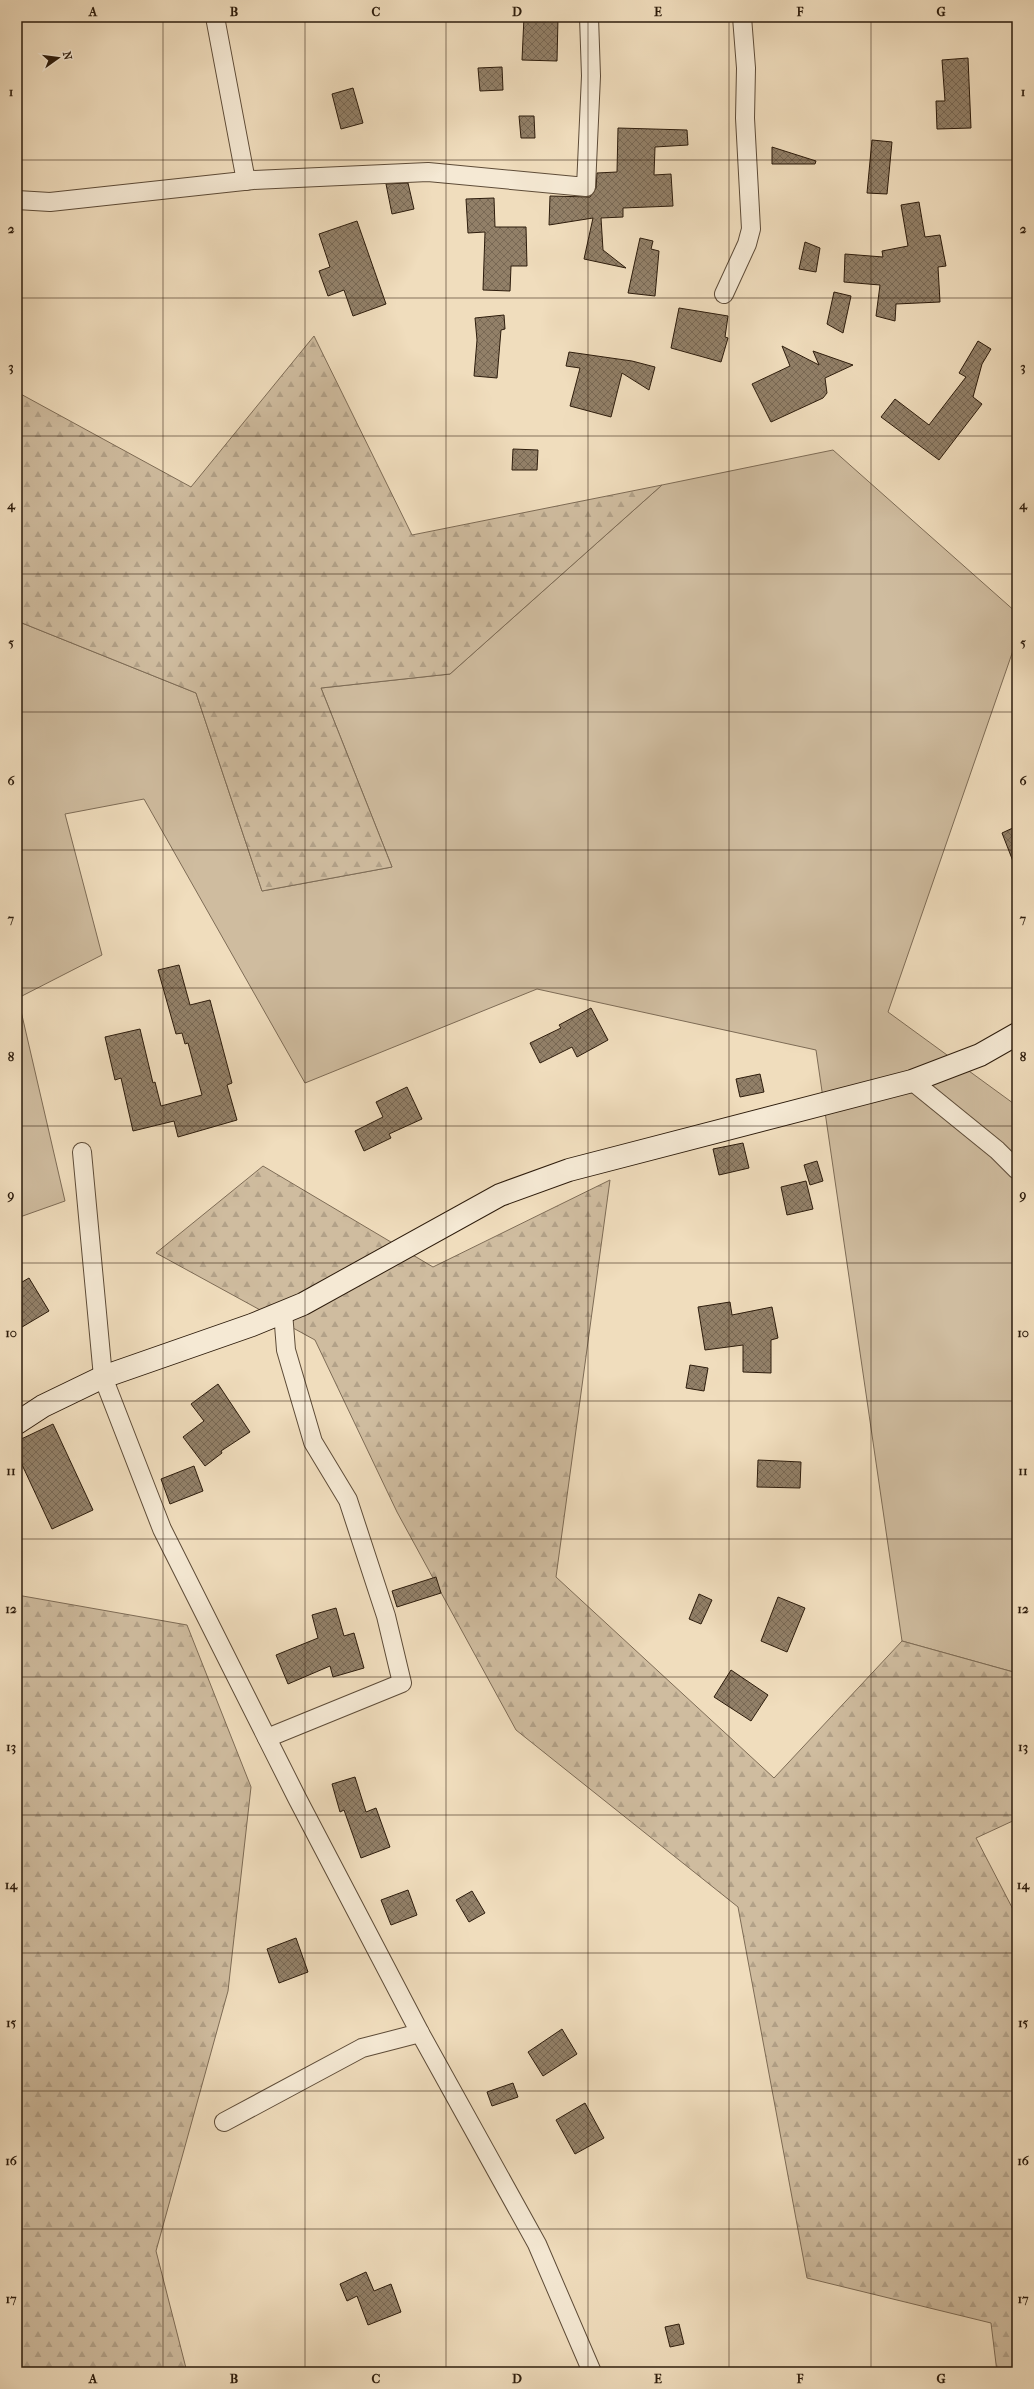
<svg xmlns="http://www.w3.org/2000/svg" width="1034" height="2389" font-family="'IM FELL French Canon',serif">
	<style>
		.grass { fill: #cfbc9f; stroke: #7e6c56 }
		.forest { fill: url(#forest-firs); stroke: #7e6c56 }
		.building { fill: url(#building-cross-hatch); stroke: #2d1c0c }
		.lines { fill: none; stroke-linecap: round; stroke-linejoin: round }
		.street-casing { stroke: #5e4c38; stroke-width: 20 }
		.secondary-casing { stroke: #2d1c0c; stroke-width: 24 }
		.street { stroke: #f5e9d4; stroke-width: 18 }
		.secondary { stroke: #f5e9d4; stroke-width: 22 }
		.grid { fill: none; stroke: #2d1c0c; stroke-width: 1; stroke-opacity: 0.55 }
		.neatline { fill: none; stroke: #2d1c0c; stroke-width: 1.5 }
		.grid-label { font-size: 13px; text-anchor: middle; font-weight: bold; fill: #2d1c0c }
	</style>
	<defs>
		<pattern id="forest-firs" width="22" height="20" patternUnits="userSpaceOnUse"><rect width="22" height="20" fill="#cfbc9f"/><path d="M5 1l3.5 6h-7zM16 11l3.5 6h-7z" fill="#b2a188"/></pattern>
		<pattern id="building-cross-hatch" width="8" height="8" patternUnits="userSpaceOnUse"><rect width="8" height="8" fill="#928068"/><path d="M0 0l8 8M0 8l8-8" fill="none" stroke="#786854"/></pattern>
	</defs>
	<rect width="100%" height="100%" fill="#f0ddbd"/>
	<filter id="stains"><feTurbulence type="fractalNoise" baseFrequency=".005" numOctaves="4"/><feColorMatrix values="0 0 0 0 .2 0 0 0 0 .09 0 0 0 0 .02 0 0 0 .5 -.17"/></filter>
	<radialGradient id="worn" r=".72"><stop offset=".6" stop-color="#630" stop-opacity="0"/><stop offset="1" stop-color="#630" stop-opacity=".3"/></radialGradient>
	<polygon class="grass" points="833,450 1017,613 1017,639 888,1012 1017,1106 1017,1673 902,1641 816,1050 537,989 305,1083 144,799 65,814 102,955 18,998 65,1201 17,1218 17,621 196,693 262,891 392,867 321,688 450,674 662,485"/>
	<g class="forest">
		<polygon points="314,336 412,535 662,485 450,674 321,688 392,867 262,891 196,693 17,621 17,392 191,487"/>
		<polygon points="263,1166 433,1267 610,1180 556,1577 774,1778 902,1641 1017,1673 1017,1819 976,1838 1017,1917 1017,2372 997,2372 991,2323 807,2278 738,1907 516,1730 397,1512 315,1340 156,1253"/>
		<polygon points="17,1595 187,1625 251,1787 228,1991 156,2251 187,2372 17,2372"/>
	</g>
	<g class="building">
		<polygon points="524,17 558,18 557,61 522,60"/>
		<polygon points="968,58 971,128 937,129 936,101 945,101 942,60"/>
		<polygon points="502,67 503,90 480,91 478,68"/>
		<polygon points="353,88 363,123 341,129 332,94"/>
		<polygon points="519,116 534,116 535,138 521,138"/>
		<polygon points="618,128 687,130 688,145 655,147 654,175 671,174 673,206 623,208 623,217 601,218 603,250 626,268 584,259 593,218 549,225 550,196 590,197 596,188 597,173 617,172"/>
		<polygon points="872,140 892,142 887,194 867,193"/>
		<polygon points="772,147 816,161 815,164 772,164"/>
		<polygon points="408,183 414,209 392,214 386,184"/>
		<polygon points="494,198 495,227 526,227 527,266 511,266 510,291 483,290 485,232 468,233 466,199"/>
		<polygon points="919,202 925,237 940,235 946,266 938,267 940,302 896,304 895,321 876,316 880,285 844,282 845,254 883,257 882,251 908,246 901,205"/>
		<polygon points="357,221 386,304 353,316 344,290 328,296 319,271 330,267 319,234"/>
		<polygon points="640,238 653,241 651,249 659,251 655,296 628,293"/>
		<polygon points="805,242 820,248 816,272 799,269"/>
		<polygon points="834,292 851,296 843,333 827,324"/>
		<polygon points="679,308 728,316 725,337 728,338 721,362 671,348"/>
		<polygon points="504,315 505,329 501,330 497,378 474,376 477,340 475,318"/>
		<polygon points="978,341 991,349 982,364 973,397 982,404 939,460 881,417 895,399 929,425 966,377 959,373"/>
		<polygon points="782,346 819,365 813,351 853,365 825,378 827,393 823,398 771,422 752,384 790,366"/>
		<polygon points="569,352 632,361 655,367 649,390 622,373 611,417 570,406 580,368 566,366"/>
		<polygon points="513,449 538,450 537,470 512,470"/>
		<polygon points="1017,826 1017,869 1016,869 1002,833"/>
		<polygon points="179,965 190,1005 210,1000 232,1083 227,1085 237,1120 178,1137 174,1121 133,1131 121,1078 115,1080 105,1037 140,1029 153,1083 155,1082 161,1106 202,1095 188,1043 185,1044 182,1033 176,1034 158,970"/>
		<polygon points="591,1008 608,1040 577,1057 572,1047 540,1063 530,1043 561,1028 559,1025"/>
		<polygon points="760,1074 764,1092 740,1097 736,1079"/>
		<polygon points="407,1087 422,1119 389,1134 391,1138 364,1151 355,1131 383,1117 376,1102"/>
		<polygon points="743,1143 749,1168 719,1175 713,1149"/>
		<polygon points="817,1161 823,1181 810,1185 804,1165"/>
		<polygon points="806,1181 813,1209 787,1215 781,1187"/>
		<polygon points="29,1278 49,1311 17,1330 17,1285"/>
		<polygon points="730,1302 732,1315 772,1307 778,1338 771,1340 771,1373 743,1372 743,1345 705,1350 698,1307"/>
		<polygon points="690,1365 708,1368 704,1391 686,1388"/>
		<polygon points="218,1384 250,1432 221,1451 222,1453 205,1466 183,1437 204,1421 191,1404"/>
		<polygon points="53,1424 93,1510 52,1529 17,1454 17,1441"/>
		<polygon points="758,1460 801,1462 800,1488 757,1487"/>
		<polygon points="194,1466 203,1491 170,1504 161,1479"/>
		<polygon points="436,1577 441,1593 397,1607 392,1591"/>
		<polygon points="699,1594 712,1600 701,1624 689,1619"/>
		<polygon points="778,1597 805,1608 787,1652 761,1641"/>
		<polygon points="336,1608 344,1636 354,1633 364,1668 333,1677 330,1666 288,1684 276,1655 318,1638 312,1615"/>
		<polygon points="731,1670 768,1695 751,1721 714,1697"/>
		<polygon points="355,1777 366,1812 376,1808 390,1847 361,1858 344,1810 340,1812 332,1784"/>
		<polygon points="408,1890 417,1915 391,1925 381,1900"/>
		<polygon points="472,1891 485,1913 469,1922 456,1900"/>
		<polygon points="296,1938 308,1972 279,1983 267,1949"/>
		<polygon points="562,2029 577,2054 543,2076 528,2052"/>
		<polygon points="513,2083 518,2097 492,2106 487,2092"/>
		<polygon points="585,2103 604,2138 575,2154 556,2120"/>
		<polygon points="366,2272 374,2291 391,2284 401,2312 368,2325 357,2296 347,2301 340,2284"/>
		<polygon points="679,2324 684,2344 670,2347 665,2327"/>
	</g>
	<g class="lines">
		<g class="street-casing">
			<g id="street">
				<polyline points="215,17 246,181"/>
				<polyline points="17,200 50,202 253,180 428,172 586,187 591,76 589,17"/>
				<polyline points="724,294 747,244 751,229 745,118 746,68 742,17"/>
				<polyline points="912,1081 997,1150 1017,1170"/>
				<polyline points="82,1152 103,1377 162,1529 297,1798 420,2033 537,2244 592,2372"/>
				<polyline points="267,1738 402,1683 386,1616 348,1500 313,1442 286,1350 283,1312"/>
				<polyline points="224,2122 362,2048 420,2033"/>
			</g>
		</g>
		<g class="secondary-casing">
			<polyline id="secondary" points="17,1423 43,1406 103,1377 252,1325 303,1304 500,1195 569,1170 912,1081 980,1055 1017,1034"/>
		</g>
		<use href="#street" class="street"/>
		<use href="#secondary" class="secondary"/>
	</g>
	<path class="grid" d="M163 17V2372M305 17V2372M446 17V2372M588 17V2372M729 17V2372M871 17V2372M17 160H1017M17 298H1017M17 436H1017M17 574H1017M17 712H1017M17 850H1017M17 988H1017M17 1126H1017M17 1263H1017M17 1401H1017M17 1539H1017M17 1677H1017M17 1815H1017M17 1953H1017M17 2091H1017M17 2229H1017"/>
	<rect width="1034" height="2389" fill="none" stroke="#f0ddbd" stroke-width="44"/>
	<g transform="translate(58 58) rotate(76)" stroke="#f5e9d4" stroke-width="3" paint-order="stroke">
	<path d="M0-3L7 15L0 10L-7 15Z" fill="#2d1c0c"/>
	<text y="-6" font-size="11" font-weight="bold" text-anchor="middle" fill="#2d1c0c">N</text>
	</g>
	<rect x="22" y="22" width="990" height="2345" class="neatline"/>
	<g class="grid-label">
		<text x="93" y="16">A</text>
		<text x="234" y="16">B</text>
		<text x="376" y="16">C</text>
		<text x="517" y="16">D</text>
		<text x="658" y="16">E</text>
		<text x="800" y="16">F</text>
		<text x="941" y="16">G</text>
		<text x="11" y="96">1</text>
		<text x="1023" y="96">1</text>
		<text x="11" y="233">2</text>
		<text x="1023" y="233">2</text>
		<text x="11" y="371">3</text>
		<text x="1023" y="371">3</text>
		<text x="11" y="509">4</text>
		<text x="1023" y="509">4</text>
		<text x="11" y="647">5</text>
		<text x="1023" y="647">5</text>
		<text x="11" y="785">6</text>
		<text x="1023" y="785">6</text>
		<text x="11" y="923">7</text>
		<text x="1023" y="923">7</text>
		<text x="11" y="1061">8</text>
		<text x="1023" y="1061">8</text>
		<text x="11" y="1199">9</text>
		<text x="1023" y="1199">9</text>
		<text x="11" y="1337">10</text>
		<text x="1023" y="1337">10</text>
		<text x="11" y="1475">11</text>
		<text x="1023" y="1475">11</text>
		<text x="11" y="1613">12</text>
		<text x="1023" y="1613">12</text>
		<text x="11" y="1751">13</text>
		<text x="1023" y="1751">13</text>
		<text x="11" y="1889">14</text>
		<text x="1023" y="1889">14</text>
		<text x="11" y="2027">15</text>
		<text x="1023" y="2027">15</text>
		<text x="11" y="2165">16</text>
		<text x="1023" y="2165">16</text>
		<text x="11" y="2303">17</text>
		<text x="1023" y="2303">17</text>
		<text x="93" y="2383">A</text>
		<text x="234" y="2383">B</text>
		<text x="376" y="2383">C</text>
		<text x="517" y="2383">D</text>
		<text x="658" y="2383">E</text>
		<text x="800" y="2383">F</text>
		<text x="941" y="2383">G</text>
	</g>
	<rect width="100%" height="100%" filter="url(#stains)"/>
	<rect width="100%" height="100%" fill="url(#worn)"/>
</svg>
